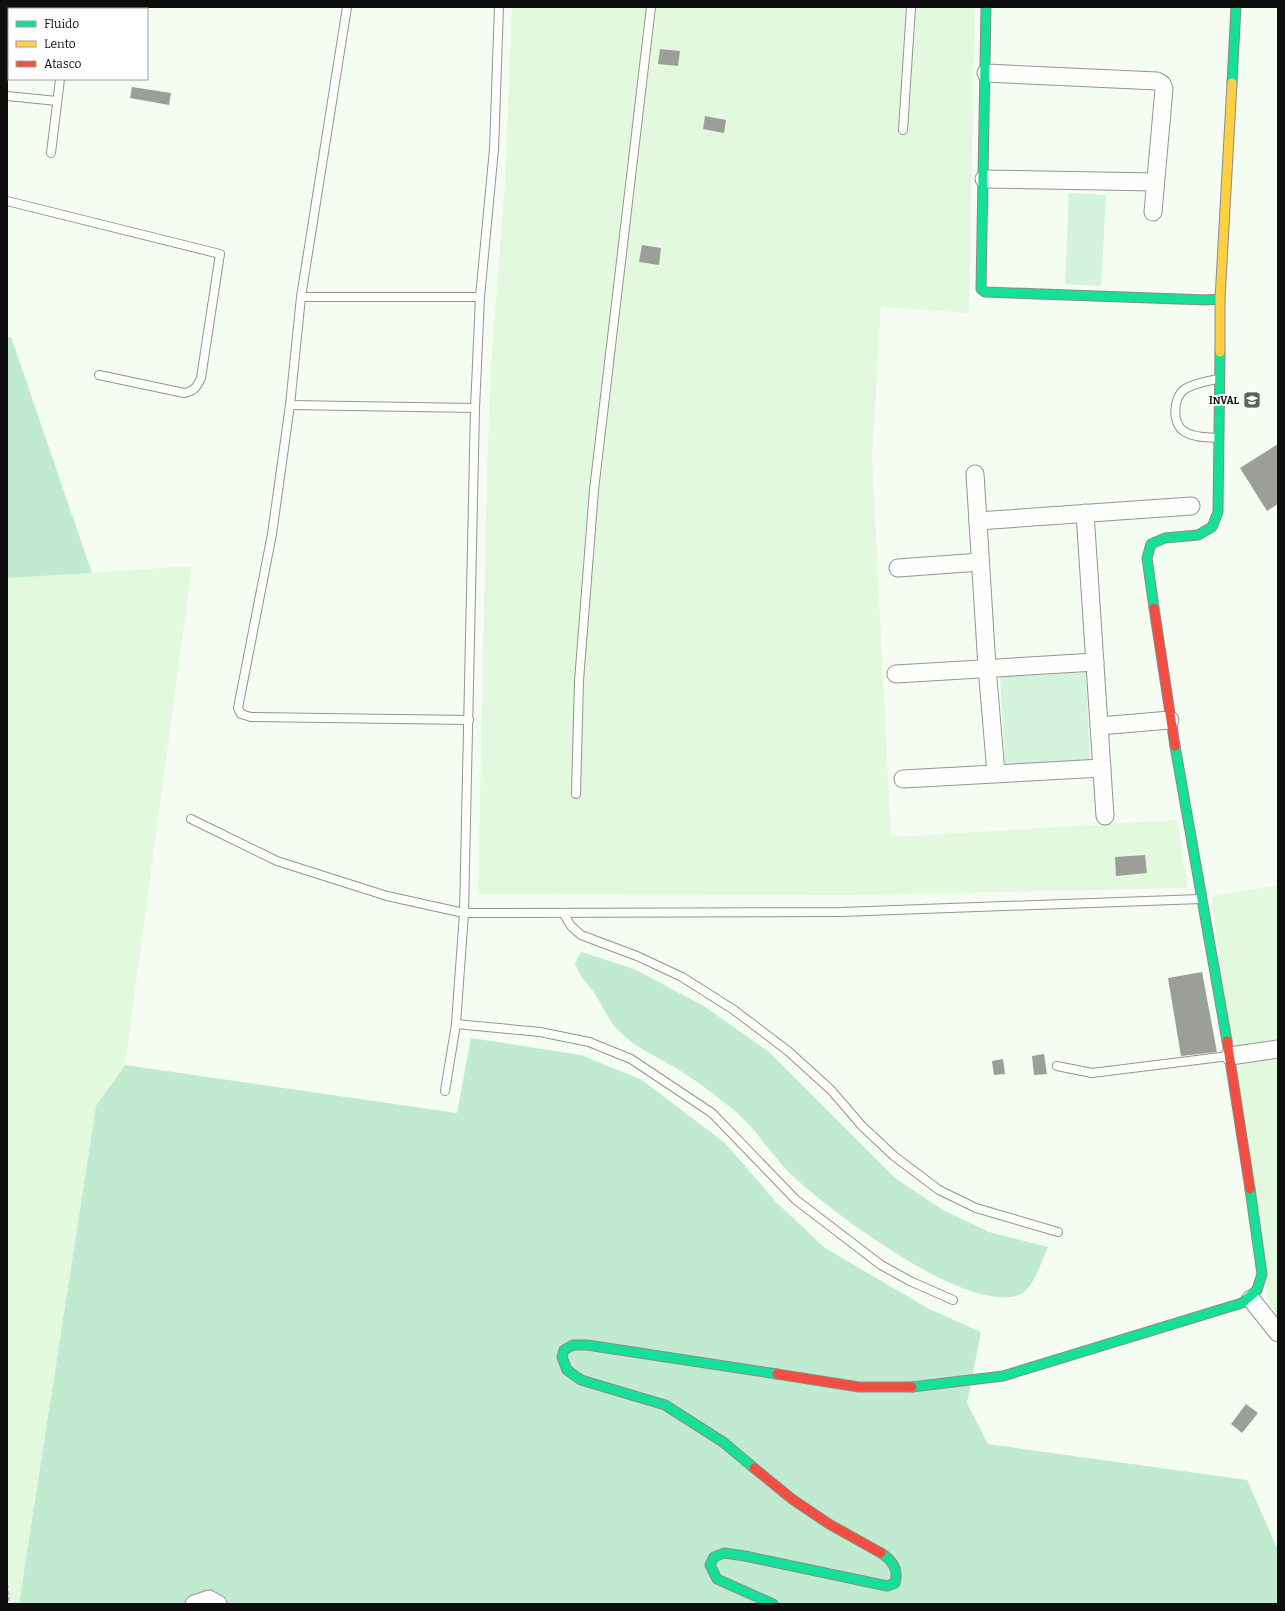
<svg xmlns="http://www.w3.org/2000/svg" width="1285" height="1611" font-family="Bitter,serif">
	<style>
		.farmland { fill: #e3f9de }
		.green { fill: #d3f3dd }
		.forest { fill: #c0ebd1 }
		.building { fill: #9b9f98 }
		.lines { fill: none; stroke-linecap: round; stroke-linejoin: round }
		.lane-casing { stroke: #929591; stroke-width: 10 }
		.street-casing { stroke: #929591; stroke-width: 19 }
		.fast-casing { stroke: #898c87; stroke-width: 11 }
		.slow-casing { stroke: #898c87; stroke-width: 11 }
		.jam-casing { stroke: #898c87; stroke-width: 11 }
		.path { stroke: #b7b8b6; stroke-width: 2.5; stroke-dasharray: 4 2; stroke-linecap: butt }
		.lane { stroke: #fefffd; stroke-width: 8 }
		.street { stroke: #fefffd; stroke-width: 17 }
		.fast { stroke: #16e098; stroke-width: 9 }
		.slow { stroke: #ffcf43; stroke-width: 9 }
		.jam { stroke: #f24e42; stroke-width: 9 }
		.labels { text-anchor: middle; stroke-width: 4; stroke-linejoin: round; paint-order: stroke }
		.poi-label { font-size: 10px; font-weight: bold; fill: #0e0e0e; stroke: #fff; text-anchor: end }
	</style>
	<rect width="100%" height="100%" fill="#f5fcf2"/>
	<g class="farmland">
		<polygon points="512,7 975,7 969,313 881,307 872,457 891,837 1177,820 1188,888 860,895 478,894 487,471 491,364 505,183"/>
		<polygon points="192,566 125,1065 96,1106 19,1604 7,1604 7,578"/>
		<polygon points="1278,885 1278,1319 1267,1297 1211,897"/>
	</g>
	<g class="green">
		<polygon points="1069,193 1106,195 1101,286 1065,284"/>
		<polygon points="1086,672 1090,760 1005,764 1000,677"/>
	</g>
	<g class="forest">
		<polygon points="7,337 11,337 92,573 7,578"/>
		<path d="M581 952 634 969 704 1006 769 1052 895 1178 943 1210 989 1232 1048 1247C1042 1260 1033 1290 1019 1295 966 1314 833 1213 795 1178 773 1158 758 1131 736 1112 714 1094 693 1078 669 1064 652 1054 633 1046 619 1031 608 1020 603 1007 595 994 587 983 579 976 575 963Z"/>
		<polygon points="471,1038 581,1055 642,1080 725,1143 776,1202 825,1248 929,1309 981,1332 967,1403 988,1444 1247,1480 1278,1550 1278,1604 19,1604 96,1106 125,1065 457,1113"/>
	</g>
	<g class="building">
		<polygon points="660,49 680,51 678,66 658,64"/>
		<polygon points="132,87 171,93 169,105 130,98"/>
		<polygon points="705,116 726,120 724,133 703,129"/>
		<polygon points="642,245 661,248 659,265 639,262"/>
		<polygon points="1278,444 1278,504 1267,511 1240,468"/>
		<polygon points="1145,855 1147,873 1116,876 1115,857"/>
		<polygon points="1202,972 1217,1052 1181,1056 1168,978"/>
		<polygon points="1044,1054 1047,1074 1034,1075 1032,1056"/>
		<polygon points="1003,1059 1005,1074 994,1075 992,1061"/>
		<polygon points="1246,1404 1258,1413 1242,1433 1231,1424"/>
	</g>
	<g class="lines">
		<g class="lane-casing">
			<g id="lane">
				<polyline points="347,7 301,297 290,405 272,534 238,708 241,714 251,717 469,720"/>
				<polyline points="7,96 57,101"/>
				<polyline points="903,130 911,7"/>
				<polyline points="51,153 60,79"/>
				<path d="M7 201 220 254 201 378C197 387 194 391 184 393L99 375"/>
				<polyline points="301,297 480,297"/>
				<path d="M1218 379C1208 381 1195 383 1185 389 1173 397 1171 424 1185 432 1195 438 1207 437 1218 438"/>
				<polyline points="290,405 475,408"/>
				<polyline points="576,794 579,681 594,490 651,7"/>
				<polyline points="191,819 277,861 387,896 464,913 841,912 1201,899"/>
				<polyline points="563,913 571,926 581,935 637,956 682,977 734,1010 788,1051 831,1090 862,1126 894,1156 939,1190 976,1208 1058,1232"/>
				<polyline points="456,1024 540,1032 589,1042 631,1059 712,1113 796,1200 881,1265 910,1281 953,1300"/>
				<polyline points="1057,1066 1092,1073 1229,1056"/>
				<polyline points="445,1091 456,1024 464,913 475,408 480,297 494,149 499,7"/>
			</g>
		</g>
		<g class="street-casing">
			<g id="street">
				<polyline points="986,73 1157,81 1162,84 1164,89 1153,212"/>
				<polyline points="984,179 1155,182"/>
				<polyline points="975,474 987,667 996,773"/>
				<polyline points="1085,513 1105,816"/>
				<polyline points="978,521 1191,506"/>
				<polyline points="898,568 980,562"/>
				<polyline points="896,674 1095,662"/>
				<polyline points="1099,726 1170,720"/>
				<polyline points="903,779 1102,768"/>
				<polyline points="1230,1056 1278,1049"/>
				<polyline points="1251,1299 1278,1333"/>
				<polyline points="194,1604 209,1599 218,1604"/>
			</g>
		</g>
		<g class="fast-casing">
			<g id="fast">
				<polyline points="986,7 981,289 985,292 1206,300 1220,299"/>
				<polyline points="1232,83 1236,7"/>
				<polyline points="1154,608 1147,558 1151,544 1165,538 1198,535 1212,527 1218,512 1220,352"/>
				<polyline points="1175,746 1227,1041"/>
				<polyline points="912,1387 1003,1376 1242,1303 1257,1290 1262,1274 1250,1189"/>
				<polyline points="754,1468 723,1442 665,1405 581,1380 567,1370 562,1357 564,1350 573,1345 587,1345 777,1374"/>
				<path d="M773 1604 717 1579 710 1565 714 1557 724 1553 745 1556 887 1586 895 1583C899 1569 892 1560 881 1553"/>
			</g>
		</g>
		<g class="slow-casing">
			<polyline id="slow" points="1220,352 1220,299 1232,83"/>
		</g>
		<g class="jam-casing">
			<g id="jam">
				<polyline points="1154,608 1175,746"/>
				<polyline points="1227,1041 1250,1189"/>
				<polyline points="777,1374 859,1387 912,1387"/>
				<polyline points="754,1468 792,1499 829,1524 881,1553"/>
			</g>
		</g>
		<polyline class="path" points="7,1585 9,1604"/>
		<use href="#lane" class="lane"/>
		<use href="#street" class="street"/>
		<use href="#fast" class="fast"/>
		<use href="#slow" class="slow"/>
		<use href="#jam" class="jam"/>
	</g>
	<defs>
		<g id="school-square" transform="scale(0.9)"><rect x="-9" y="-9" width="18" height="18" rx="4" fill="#5f615e" stroke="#fff"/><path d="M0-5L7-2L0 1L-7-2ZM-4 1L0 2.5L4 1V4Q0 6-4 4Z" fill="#fff"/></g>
	</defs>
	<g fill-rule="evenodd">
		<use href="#school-square" x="1252" y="400"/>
	</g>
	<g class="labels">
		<g class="poi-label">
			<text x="1239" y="404">INVAL</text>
		</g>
	</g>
	<rect width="1285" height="1611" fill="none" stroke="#0e0e0e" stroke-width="16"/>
	<rect x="8" y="8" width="140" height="72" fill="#ffffff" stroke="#9f9f9f"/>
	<rect x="16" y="21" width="20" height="6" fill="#16e098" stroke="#9f9f9f"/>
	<text x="44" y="28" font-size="12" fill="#0e0e0e">Fluido</text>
	<rect x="16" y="41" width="20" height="6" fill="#ffcf43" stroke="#9f9f9f"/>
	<text x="44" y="48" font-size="12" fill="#0e0e0e">Lento</text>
	<rect x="16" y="61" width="20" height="6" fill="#f24e42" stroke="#9f9f9f"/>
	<text x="44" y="68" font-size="12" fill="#0e0e0e">Atasco</text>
</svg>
